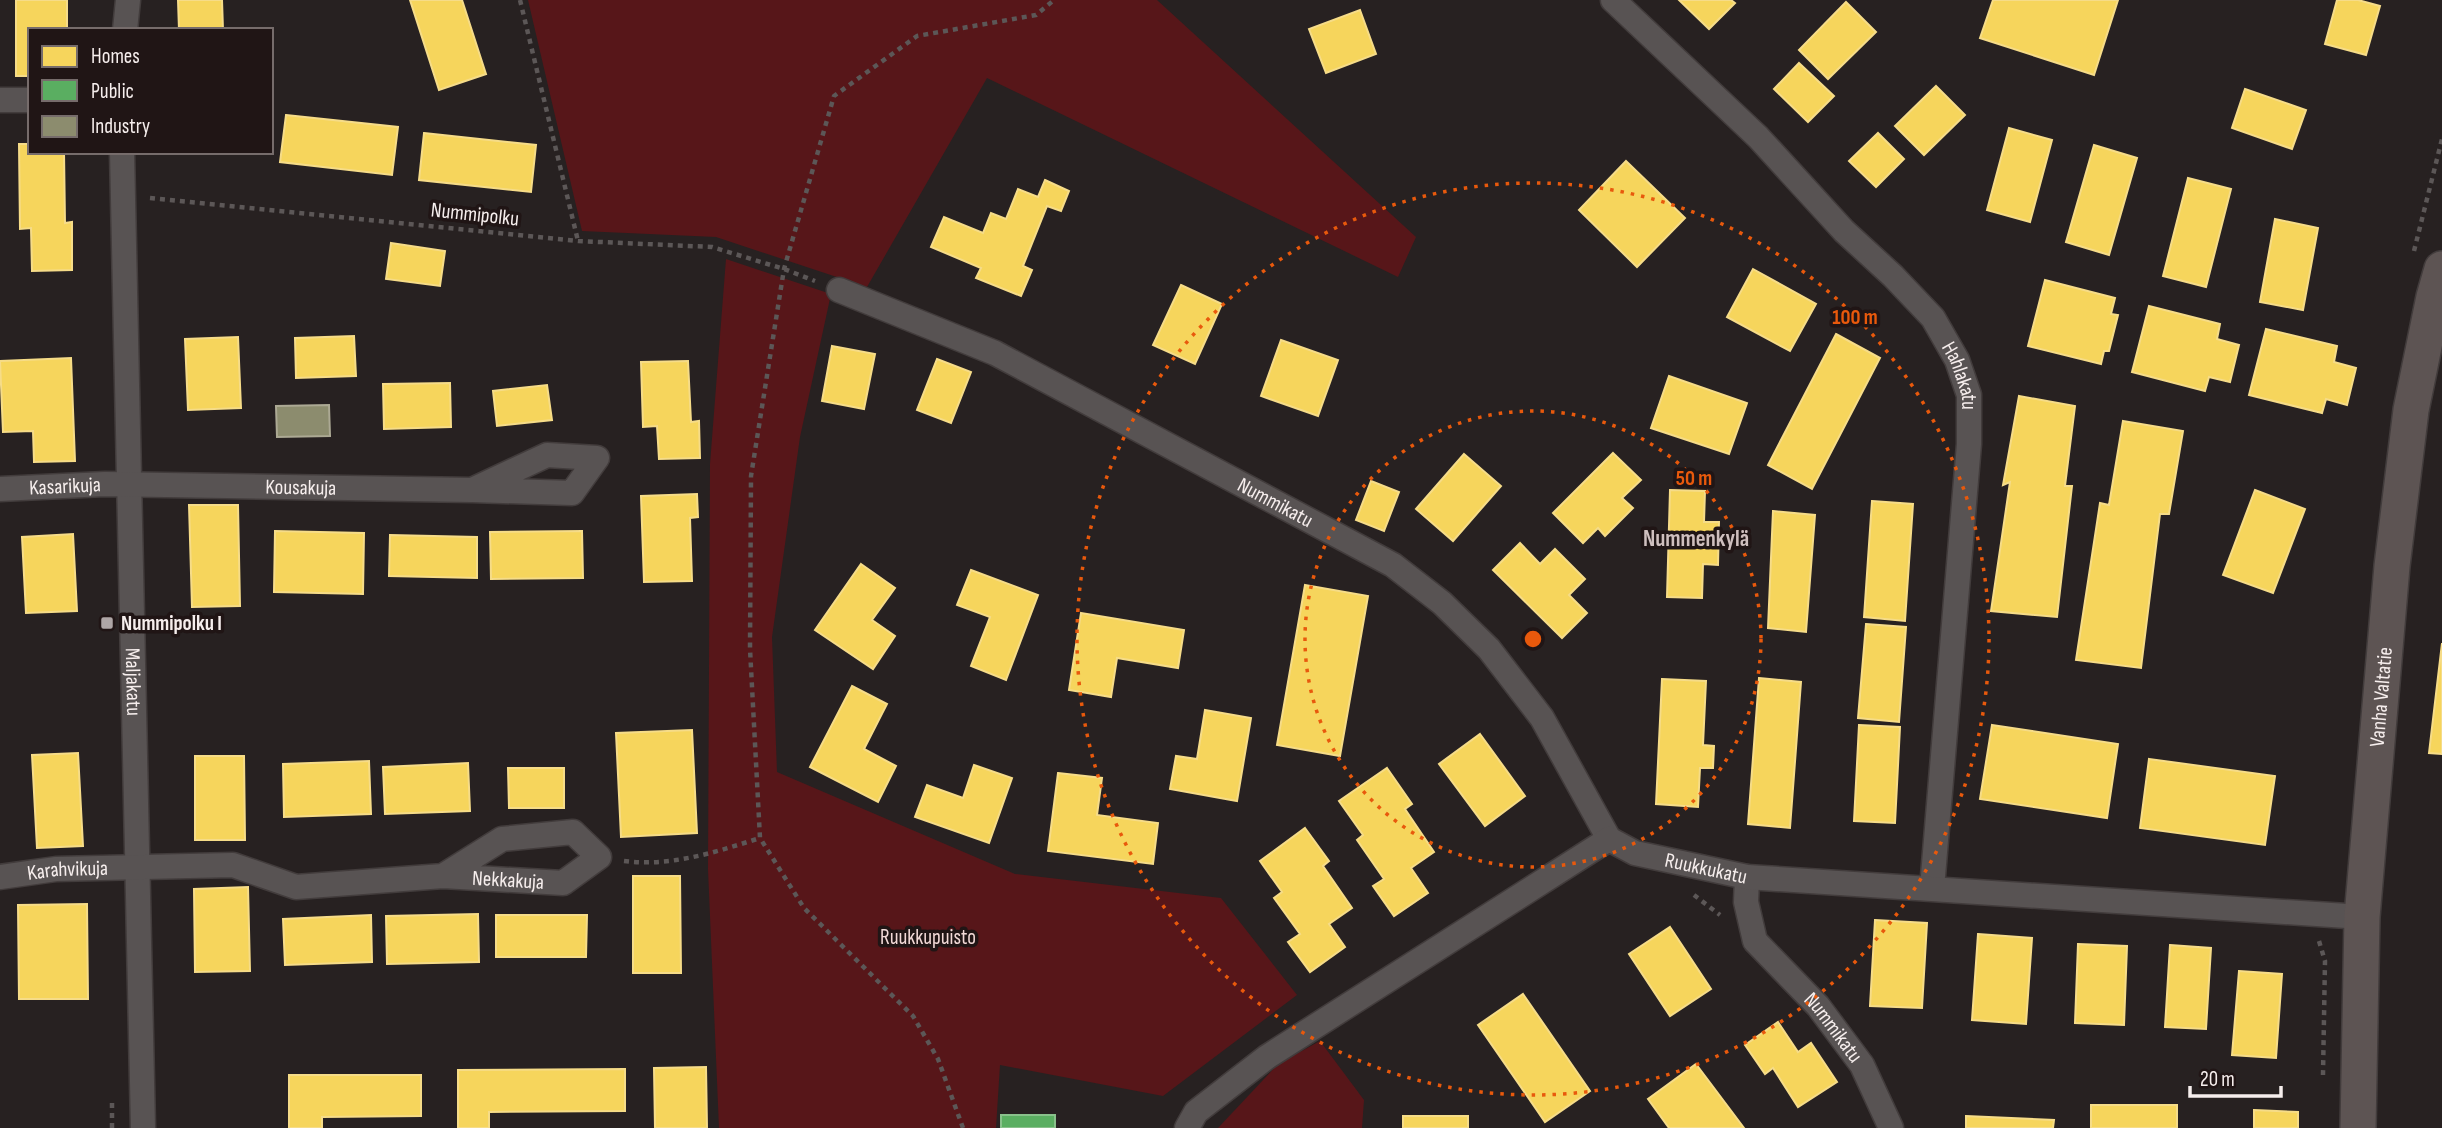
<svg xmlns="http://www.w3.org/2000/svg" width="2442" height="1128" font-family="'Sofia Sans Condensed',sans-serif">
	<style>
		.green { fill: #571619 }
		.homes { fill: #f6d55c; stroke: #f6dc88; stroke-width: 2 }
		.public { fill: #5aae61; stroke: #89c18b; stroke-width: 2 }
		.industry { fill: #8c8c6e; stroke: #aca994; stroke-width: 2 }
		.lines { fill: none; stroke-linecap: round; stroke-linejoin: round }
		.street-casing { stroke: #423c3c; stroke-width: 27 }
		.secondary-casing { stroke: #423c3c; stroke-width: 38 }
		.path { stroke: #5c5757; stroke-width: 4.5; stroke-dasharray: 5 5; stroke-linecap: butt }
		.street { stroke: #585353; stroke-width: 24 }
		.secondary { stroke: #5d5453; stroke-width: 35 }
		.ring { fill: none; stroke: #e8590c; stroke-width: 3.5; stroke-dasharray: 3.5 7 }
		.poi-dot { fill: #aea6a6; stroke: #201515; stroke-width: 2.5 }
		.labels { text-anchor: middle; stroke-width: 7; stroke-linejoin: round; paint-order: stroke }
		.street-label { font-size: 21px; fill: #f6eeed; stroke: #201515 }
		.poi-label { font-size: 21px; font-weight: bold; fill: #f6eeed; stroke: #201515; text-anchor: start }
		.park-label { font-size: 21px; fill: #f3dad8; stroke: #201515 }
		.neighbourhood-label { font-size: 23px; font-weight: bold; fill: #cfbfbe; stroke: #201515 }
		.centre { fill: #e8590c; stroke: #201515; stroke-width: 3.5 }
		.ring-label { font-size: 21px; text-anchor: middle; font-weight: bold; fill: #e8590c; stroke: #201515; stroke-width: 7; stroke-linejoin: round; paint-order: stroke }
	</style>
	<rect width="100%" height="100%" fill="#272121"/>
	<g class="green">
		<polygon points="528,0 1157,0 1416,237 1398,277 987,78 867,287 716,237 582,231"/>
		<polygon points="726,259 831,294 800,437 772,637 777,772 1015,874 1221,898 1297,995 1163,1096 1000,1065 996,1128 719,1128 708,869 710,464"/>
		<polygon points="1320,1041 1364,1100 1362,1128 1218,1128 1278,1064"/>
	</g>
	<g class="homes">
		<polygon points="16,0 67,0 67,30 30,30 30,76 16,76"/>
		<polygon points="178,0 222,0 223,30 179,30"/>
		<polygon points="410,0 462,0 486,74 439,90"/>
		<polygon points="1679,0 1731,0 1735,3 1709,29"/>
		<polygon points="1993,0 2118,0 2094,75 1980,38"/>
		<polygon points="2337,0 2358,0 2380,6 2366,55 2325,44"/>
		<polygon points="1846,2 1876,32 1828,79 1799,50"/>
		<polygon points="1360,10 1376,54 1326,73 1309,29"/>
		<polygon points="1799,63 1834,96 1808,122 1774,89"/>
		<polygon points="1936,86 1965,115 1924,155 1895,126"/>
		<polygon points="2245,89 2306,110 2292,149 2232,128"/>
		<polygon points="286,115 398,127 392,175 280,162"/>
		<polygon points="2009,128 2052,140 2030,222 1987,210"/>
		<polygon points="424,133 536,145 531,192 419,180"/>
		<polygon points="1878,133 1904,159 1876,187 1849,161"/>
		<polygon points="19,144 30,144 30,152 64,152 65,223 72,222 72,270 32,271 31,228 20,229"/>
		<polygon points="2094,145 2137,158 2109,255 2066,242"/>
		<polygon points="1626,161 1685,218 1637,267 1579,210"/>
		<polygon points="2188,178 2231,189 2206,287 2163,276"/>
		<polygon points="1045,180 1069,191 1061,211 1047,206 1023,266 1032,270 1021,296 976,278 981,268 931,247 944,217 983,233 991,213 1006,219 1018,189 1038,197"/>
		<polygon points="2275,219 2318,228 2303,310 2260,302"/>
		<polygon points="391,243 445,251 440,286 386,279"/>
		<polygon points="1753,269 1816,304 1790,351 1727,317"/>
		<polygon points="2045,280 2115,298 2111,314 2118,315 2109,351 2104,351 2101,364 2028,346"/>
		<polygon points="1181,285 1222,304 1195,364 1153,345"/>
		<polygon points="2149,306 2220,324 2217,339 2239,345 2230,382 2209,377 2205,391 2132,372"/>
		<polygon points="2266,329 2337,346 2334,362 2356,368 2347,405 2326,399 2322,413 2249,395"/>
		<polygon points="1836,334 1880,358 1812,489 1768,465"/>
		<polygon points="354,336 356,376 296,378 295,338"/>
		<polygon points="238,337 241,408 188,410 185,339"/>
		<polygon points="1281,340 1338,360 1318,416 1261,396"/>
		<polygon points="832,346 875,354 864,409 822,401"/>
		<polygon points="71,358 75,461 34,462 33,431 3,432 0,361"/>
		<polygon points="937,359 971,372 951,423 917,410"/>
		<polygon points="688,361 691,422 699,421 700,458 659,459 657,426 643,427 641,362"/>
		<polygon points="1669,376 1747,403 1729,454 1651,428"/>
		<polygon points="450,383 451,427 384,429 383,384"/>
		<polygon points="547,385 552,420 497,426 493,391"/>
		<polygon points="2019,396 2075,406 2065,486 2072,486 2057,617 1991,611 2010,482 2003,485"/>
		<polygon points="2123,421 2183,431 2169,514 2160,514 2141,668 2076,660 2100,503 2109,505"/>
		<polygon points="1613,453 1641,480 1622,498 1633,508 1605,536 1598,528 1583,543 1553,513"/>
		<polygon points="1464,454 1501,486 1453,541 1416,509"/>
		<polygon points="1371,481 1399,492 1384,531 1356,520"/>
		<polygon points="1670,490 1705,491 1704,522 1719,522 1718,565 1703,564 1702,598 1667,597"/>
		<polygon points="2255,490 2305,509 2273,593 2223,575"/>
		<polygon points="697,494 698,517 690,518 692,581 644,582 641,496"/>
		<polygon points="1872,501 1913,504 1905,621 1864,617"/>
		<polygon points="189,505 238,505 240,606 192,607"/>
		<polygon points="1773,511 1815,515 1806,632 1768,628"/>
		<polygon points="275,531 364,533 363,594 274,592"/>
		<polygon points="582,531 583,578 491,579 490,532"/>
		<polygon points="73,534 77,611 26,613 22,537"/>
		<polygon points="390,535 477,537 477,578 389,576"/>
		<polygon points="1520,543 1540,564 1555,549 1585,579 1569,595 1587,613 1562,638 1493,570"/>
		<polygon points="861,564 895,588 872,620 895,636 873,669 815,630"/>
		<polygon points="971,570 1038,595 1006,680 971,666 990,617 957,605"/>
		<polygon points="1305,585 1368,596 1340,756 1277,745"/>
		<polygon points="1081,613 1184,630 1178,668 1117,658 1111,697 1069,690"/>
		<polygon points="1866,624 1906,627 1899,722 1858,718"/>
		<polygon points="2442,643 2442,754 2429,753"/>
		<polygon points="1759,678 1801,682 1790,828 1748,824"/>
		<polygon points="1662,679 1706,681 1703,745 1714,746 1713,768 1700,768 1698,807 1656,804"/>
		<polygon points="852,686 887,704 864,749 896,766 878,802 810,767"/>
		<polygon points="1205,710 1251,718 1237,801 1170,789 1176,756 1197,759"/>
		<polygon points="1859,725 1900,727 1895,823 1854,821"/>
		<polygon points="1992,725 2118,744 2107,818 1980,799"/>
		<polygon points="692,730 697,833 621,837 616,733"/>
		<polygon points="1480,734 1525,796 1485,826 1439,764"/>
		<polygon points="78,753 83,846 37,848 32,755"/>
		<polygon points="195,756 244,756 245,840 195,840"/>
		<polygon points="2149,759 2275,776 2265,845 2140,828"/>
		<polygon points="369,761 371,814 284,817 283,764"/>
		<polygon points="468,763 470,811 385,814 383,767"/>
		<polygon points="974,765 1012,778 989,843 915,817 927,785 963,798"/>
		<polygon points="508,768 564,768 564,808 509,808"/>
		<polygon points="1387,768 1412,804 1405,809 1434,852 1411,868 1428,893 1394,916 1373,886 1384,879 1357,840 1363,835 1339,801"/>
		<polygon points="1058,773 1102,778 1097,815 1158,823 1153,864 1048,851"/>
		<polygon points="1305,828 1329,861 1323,866 1352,908 1329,924 1345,947 1310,972 1288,942 1300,934 1274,898 1282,892 1260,861"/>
		<polygon points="633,876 680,876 681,973 633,973"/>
		<polygon points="248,887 250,971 195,972 194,889"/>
		<polygon points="87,904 88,999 19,999 18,905"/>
		<polygon points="478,914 479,962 387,964 386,916"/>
		<polygon points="371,915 372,962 285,965 283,919"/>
		<polygon points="496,915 587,915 586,957 496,957"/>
		<polygon points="1875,920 1927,923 1922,1008 1870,1006"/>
		<polygon points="1670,927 1711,989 1670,1016 1629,954"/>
		<polygon points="1978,934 2032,938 2026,1024 1972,1020"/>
		<polygon points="2078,944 2127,946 2124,1025 2075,1023"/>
		<polygon points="2170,945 2211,948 2206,1029 2165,1027"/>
		<polygon points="2239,971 2282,974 2276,1058 2232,1055"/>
		<polygon points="1523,994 1590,1091 1545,1122 1478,1025"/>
		<polygon points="1778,1022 1798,1052 1811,1043 1837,1082 1798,1107 1773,1068 1765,1074 1745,1045"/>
		<polygon points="1696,1064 1744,1128 1669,1128 1648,1099"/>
		<polygon points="706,1067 707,1128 655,1128 654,1068"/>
		<polygon points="625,1069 625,1111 489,1112 489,1128 458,1128 458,1070"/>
		<polygon points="289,1075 421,1075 421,1116 322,1117 322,1128 289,1128"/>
		<rect x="2091" y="1105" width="86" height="23"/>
		<polygon points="2254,1110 2298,1112 2298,1128 2254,1128"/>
		<rect x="1403" y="1116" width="65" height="12"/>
		<polygon points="1966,1116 2054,1120 2053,1128 1966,1128"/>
	</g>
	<rect class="public" x="1001" y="1115" width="54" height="13"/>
	<polygon class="industry" points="329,405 330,436 277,437 276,406"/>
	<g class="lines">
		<g class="street-casing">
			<g id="street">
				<path id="s1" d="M1613 0 1758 137 1844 231 1893 276 1933 318 1957 360 1969 395V444L1932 888"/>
				<polyline points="125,30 128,0"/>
				<polyline points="0,100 30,100"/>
				<path id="s2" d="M122 152 143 1128"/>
				<path id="s3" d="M839 290 995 353 1393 565 1442 603 1489 649 1542 718 1609 839"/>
				<path id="s4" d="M0 489 105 484 472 490 572 493 597 458 547 455 472 490"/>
				<path id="s5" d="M0 877 56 869 233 865 296 887 443 876 563 883 599 857 573 832 502 839 443 876"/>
				<path id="s6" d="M1747 877 1746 902 1755 941 1818 1006 1862 1065 1891 1128"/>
				<path id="s7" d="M1187 1128 1196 1112 1267 1057 1609 839 1635 853 1747 877 2362 917"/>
			</g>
		</g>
		<g class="secondary-casing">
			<g id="secondary">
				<path id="s8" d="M2358 1128 2362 917 2392 566 2411 410 2434 297 2442 269"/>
			</g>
		</g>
		<g class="path">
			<polyline points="520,0 578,241"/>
			<polyline points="150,198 578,241 712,247 784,269 815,281"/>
			<polyline points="2414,251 2442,139"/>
			<path d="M624 861C671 867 716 852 760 838"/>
			<polyline points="1694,895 1720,915"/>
			<polyline points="2319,941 2325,961 2323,1075"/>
			<polyline points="112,1128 112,1101"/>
			<polyline points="963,1128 938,1059 913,1016 804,908 760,838 750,649 751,476 784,269 834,96 917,36 1036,15 1054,0"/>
		</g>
		<use href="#street" class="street"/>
		<use href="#secondary" class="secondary"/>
	</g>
	<g class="ring">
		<circle cx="1533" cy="639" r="228"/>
		<circle cx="1533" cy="639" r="456"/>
	</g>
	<rect class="poi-dot" x="100" y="616" width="14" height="14" rx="3.5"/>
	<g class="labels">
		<g class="street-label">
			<text transform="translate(475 214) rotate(6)" y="7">Nummipolku</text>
			<text dy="7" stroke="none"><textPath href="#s1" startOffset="516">Hahlakatu</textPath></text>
			<text dy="7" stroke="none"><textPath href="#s4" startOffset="65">Kasarikuja</textPath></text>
			<text dy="7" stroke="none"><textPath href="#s4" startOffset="301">Kousakuja</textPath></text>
			<text dy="7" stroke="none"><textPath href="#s3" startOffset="486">Nummikatu</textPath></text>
			<text dy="7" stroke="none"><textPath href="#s2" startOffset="530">Maljakatu</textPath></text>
			<text dy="7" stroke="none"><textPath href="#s8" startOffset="432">Vanha Valtatie</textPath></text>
			<text dy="7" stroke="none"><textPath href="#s7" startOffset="616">Ruukkukatu</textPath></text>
			<text dy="7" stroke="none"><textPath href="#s5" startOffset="68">Karahvikuja</textPath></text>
			<text dy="7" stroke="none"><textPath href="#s5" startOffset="513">Nekkakuja</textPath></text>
			<text dy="7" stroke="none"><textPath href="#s6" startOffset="182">Nummikatu</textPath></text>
		</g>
		<g class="poi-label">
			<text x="121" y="630">Nummipolku I</text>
		</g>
		<g class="park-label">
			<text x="928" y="944">Ruukkupuisto</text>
		</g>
		<g class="neighbourhood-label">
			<text x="1696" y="546">Nummenkylä</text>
		</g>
	</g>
	<circle cx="1533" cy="639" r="10" class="centre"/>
	<g class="ring-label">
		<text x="1855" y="324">100 m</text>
		<text x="1694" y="485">50 m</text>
	</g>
	<rect x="28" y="28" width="245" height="126" fill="#201515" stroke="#766c6b" stroke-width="2"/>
	<rect x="42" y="46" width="35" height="21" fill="#f6d55c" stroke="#766c6b" stroke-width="2"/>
	<text x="91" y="63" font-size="21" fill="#f6eeed">Homes</text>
	<rect x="42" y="80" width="35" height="21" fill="#5aae61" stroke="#766c6b" stroke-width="2"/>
	<text x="91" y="98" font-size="21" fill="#f6eeed">Public</text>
	<rect x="42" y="116" width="35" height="21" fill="#8c8c6e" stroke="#766c6b" stroke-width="2"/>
	<text x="91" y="133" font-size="21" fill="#f6eeed">Industry</text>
	<path d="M2190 1086v10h91v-10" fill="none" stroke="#f6eeed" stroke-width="3.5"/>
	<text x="2200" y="1086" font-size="21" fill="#f6eeed" stroke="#201515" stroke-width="5" paint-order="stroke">20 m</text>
</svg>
